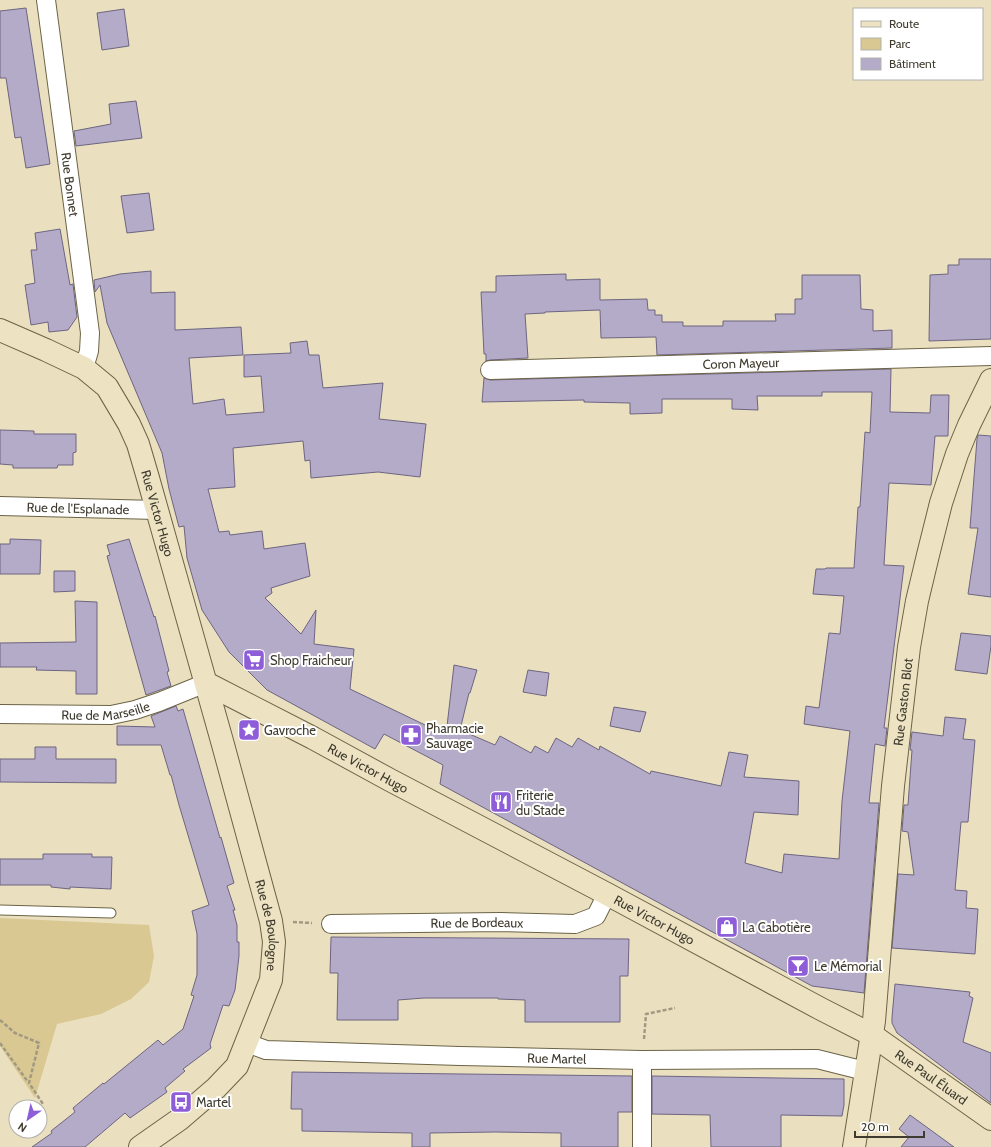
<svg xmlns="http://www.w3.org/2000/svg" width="991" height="1147" font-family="Cabin,sans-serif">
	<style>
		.green { fill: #dac892 }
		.building { fill: #b4abc9; stroke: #6d6580 }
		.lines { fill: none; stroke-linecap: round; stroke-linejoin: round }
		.lane-casing { stroke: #6c6346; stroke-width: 11 }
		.street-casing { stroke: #6c6346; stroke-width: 20 }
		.secondary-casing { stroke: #6c6346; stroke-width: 24 }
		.path { stroke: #a19982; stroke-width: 2.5; stroke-dasharray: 4 2; stroke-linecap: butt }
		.lane { stroke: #fff; stroke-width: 9 }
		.street { stroke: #fff; stroke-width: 18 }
		.secondary { stroke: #ede3c3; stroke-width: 22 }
		.labels { text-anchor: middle; stroke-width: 4; stroke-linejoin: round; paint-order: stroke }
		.street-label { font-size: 13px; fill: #3f3b2f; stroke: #fff }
		.poi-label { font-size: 13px; fill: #3f3b2f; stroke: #fff; text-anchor: start }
	</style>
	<rect width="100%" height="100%" fill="#eae0c0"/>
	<polygon class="green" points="0,918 149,925 154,956 149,982 131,999 101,1014 57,1024 35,1098 0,1046"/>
	<g class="building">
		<polygon points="26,8 50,164 26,168 21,137 15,138 6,78 0,78 0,11"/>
		<polygon points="124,9 129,46 102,50 97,13"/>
		<polygon points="136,101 142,138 76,146 74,131 111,124 109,104"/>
		<polygon points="149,193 154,230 127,233 121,196"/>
		<polygon points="60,229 70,285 73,284 77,317 68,330 49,332 48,322 31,325 25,285 35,283 31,250 37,250 35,233"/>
		<polygon points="959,259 991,259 991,339 929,341 930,275 948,274 948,265 959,265"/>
		<polygon points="151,271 151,293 175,292 175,330 241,327 243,355 189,358 193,404 224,399 226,415 264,412 261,376 244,377 244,355 291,353 290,343 307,341 309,355 319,355 323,388 383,383 379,419 426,424 420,477 378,472 311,478 310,460 305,461 303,441 233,448 235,487 208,489 219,532 229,531 230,535 262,531 264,549 305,543 310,576 271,588 272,593 265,598 301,634 316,610 314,644 354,649 350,689 446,735 454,665 477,670 470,693 469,693 460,730 495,745 500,736 531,753 535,746 548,753 556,738 572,747 578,738 599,750 600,746 650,774 651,771 721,786 729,752 748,755 744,777 799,781 798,815 754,812 745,863 782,873 784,854 839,859 842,801 850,731 804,724 806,706 819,708 829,633 840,634 844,596 813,594 816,569 825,569 826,568 854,568 858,507 860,507 865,432 870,433 872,392 822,392 822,396 757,396 758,410 732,409 732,399 662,399 662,413 630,414 630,403 584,402 584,400 482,402 484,378 490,380 891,369 890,412 930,413 931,395 949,395 948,436 935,436 931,485 889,483 884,565 904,566 884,728 887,728 885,746 875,744 869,803 879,803 864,993 812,986 440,784 443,765 384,734 375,749 267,690 229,652 202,610 187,558 184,526 179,527 169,489 162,453 107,323 100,285 95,292 94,280 120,274"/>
		<polygon points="566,274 566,280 600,279 600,300 647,299 648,310 655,310 655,315 662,315 662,322 683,322 683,326 723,326 723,321 776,321 775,314 795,314 795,299 802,299 802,275 860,275 861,309 873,310 873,331 892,330 892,348 657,355 656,337 601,338 600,310 545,312 545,313 525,314 528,358 490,360 486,361 486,354 484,354 481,292 496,292 496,276"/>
		<polygon points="0,430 34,431 34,434 76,434 76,452 73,453 73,465 58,465 57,468 13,468 13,465 0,464"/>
		<polygon points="978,435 991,436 991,597 968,594 978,528 970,528 977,439"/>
		<polygon points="10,539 41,540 40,574 0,574 0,544 10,544"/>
		<polygon points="129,539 154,617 155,616 169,671 167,672 171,686 146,695 107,556 110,555 107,545"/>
		<polygon points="54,571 75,571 75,591 54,592"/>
		<polygon points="75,601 97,602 97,694 76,694 76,671 36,670 37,667 0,667 0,643 76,642"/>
		<polygon points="961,633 991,636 991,646 987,674 955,670"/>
		<polygon points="528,670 549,673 546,696 523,692"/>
		<polygon points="176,706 178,711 183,709 220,838 221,837 234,883 227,886 235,910 233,910 237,925 237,942 239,942 239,956 235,990 229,1006 223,1005 210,1044 211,1048 183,1069 185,1071 165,1088 167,1092 130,1118 125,1113 85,1147 32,1147 52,1133 51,1131 75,1112 73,1108 103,1083 104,1084 158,1040 163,1045 183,1029 194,996 191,995 197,975 197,934 192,911 209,905 179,805 171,775 170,775 161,745 117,745 117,726 155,727 151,716"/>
		<polygon points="614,707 646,712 640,732 610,726"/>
		<polygon points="945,717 966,719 963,739 975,740 968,822 961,822 955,890 967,891 966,908 978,909 975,954 892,948 898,874 914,875 908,832 902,831 904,805 908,805 912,750 910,750 912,732 943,736"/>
		<polygon points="35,747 56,747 56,759 116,759 116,783 0,782 0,759 35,759"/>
		<polygon points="43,854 92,854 92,857 112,857 111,889 70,887 70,889 51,887 51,885 0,885 0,859 43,859"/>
		<polygon points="331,937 629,939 628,976 620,976 620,1022 525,1022 525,1000 498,999 498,998 424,998 398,1000 398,1020 337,1020 338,973 330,973"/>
		<polygon points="895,984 970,992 969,996 973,998 963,1042 991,1053 991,1103 897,1033 892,1023 892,1017"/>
		<polygon points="292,1072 632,1076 632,1112 618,1112 618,1147 561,1147 561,1133 495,1132 430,1133 430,1147 412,1147 412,1133 302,1131 302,1109 291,1109"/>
		<polygon points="652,1076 844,1079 844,1105 842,1116 781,1115 781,1147 711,1147 710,1115 652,1114"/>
		<polygon points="910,1115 954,1147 901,1147 909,1137 899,1129"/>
	</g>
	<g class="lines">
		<g class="lane-casing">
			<polyline id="lane" points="0,910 111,913"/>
		</g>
		<g class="street-casing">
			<g id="street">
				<path id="s1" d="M46 0 90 333 89 351 84 368"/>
				<path id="s2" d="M490 370 991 356"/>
				<path id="s3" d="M0 506 157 510"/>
				<path id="s4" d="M0 714 111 715 135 710 159 702 206 683"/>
				<path id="s5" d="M331 924 501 922 575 924 596 916 607 894"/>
				<path id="s6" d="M247 1043 266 1050 460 1056 642 1060 817 1059 865 1071"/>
				<polyline points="642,1147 642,1060"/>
			</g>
		</g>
		<g class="secondary-casing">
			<g id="secondary">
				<path id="s7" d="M0 330 46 350 84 368 107 387 129 424 138 444 148 478 222 741 271 921 274 942 271 980 237 1066 216 1088 180 1119 140 1147"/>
				<path id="s8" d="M206 683 313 738 390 780 607 894 821 1009 872 1035 991 1119"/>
				<path id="s9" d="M854 1147 874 1021 893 786 909 647 917 601 928 555 941 503 957 454 969 425 991 380"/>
			</g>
		</g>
		<g class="path">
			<polyline points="293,922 312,923"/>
			<polyline points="0,1020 15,1033 39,1043 29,1083 43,1104"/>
			<polyline points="644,1039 646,1014 675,1008"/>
			<polyline points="0,1043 28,1082"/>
		</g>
		<use href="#lane" class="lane"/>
		<use href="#street" class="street"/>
		<use href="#secondary" class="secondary"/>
	</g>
	<defs>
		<g id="supermarket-square" transform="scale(1.15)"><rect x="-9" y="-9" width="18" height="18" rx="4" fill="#8e5ed8" stroke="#fff"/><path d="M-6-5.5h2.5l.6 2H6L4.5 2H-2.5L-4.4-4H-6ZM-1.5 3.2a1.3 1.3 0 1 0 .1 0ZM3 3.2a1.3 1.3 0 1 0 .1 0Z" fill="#fff"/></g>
		<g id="sight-square" transform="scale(1.15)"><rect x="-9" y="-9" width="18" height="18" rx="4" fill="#8e5ed8" stroke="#fff"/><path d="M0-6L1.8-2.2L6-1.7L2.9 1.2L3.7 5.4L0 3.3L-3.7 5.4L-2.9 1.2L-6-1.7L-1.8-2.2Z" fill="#fff"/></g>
		<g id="pharmacy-square" transform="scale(1.15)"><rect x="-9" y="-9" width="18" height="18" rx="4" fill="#8e5ed8" stroke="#fff"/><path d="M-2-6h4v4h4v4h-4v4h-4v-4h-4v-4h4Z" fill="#fff"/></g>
		<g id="restaurant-square" transform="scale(1.15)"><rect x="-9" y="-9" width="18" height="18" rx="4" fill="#8e5ed8" stroke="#fff"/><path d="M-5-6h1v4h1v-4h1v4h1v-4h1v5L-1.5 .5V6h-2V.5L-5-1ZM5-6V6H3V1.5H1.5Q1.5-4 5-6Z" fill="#fff"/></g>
		<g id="shop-square" transform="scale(1.15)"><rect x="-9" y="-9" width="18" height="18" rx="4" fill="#8e5ed8" stroke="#fff"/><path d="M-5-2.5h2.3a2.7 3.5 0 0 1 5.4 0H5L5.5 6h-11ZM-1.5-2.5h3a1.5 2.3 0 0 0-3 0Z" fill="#fff"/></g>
		<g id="bar-square" transform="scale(1.15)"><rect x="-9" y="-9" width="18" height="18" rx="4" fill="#8e5ed8" stroke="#fff"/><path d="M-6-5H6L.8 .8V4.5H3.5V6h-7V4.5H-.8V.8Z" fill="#fff"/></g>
		<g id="bus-square" transform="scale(1.15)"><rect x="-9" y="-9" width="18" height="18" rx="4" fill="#8e5ed8" stroke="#fff"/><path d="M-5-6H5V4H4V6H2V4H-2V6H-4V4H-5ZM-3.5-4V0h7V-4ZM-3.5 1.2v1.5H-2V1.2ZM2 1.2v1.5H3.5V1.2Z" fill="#fff"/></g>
	</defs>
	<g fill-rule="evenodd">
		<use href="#supermarket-square" x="254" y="660"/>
		<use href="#sight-square" x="249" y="730"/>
		<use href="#pharmacy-square" x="411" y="735"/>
		<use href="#restaurant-square" x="501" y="802"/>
		<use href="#shop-square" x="727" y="927"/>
		<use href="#bar-square" x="798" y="966"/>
		<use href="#bus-square" x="181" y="1102"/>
	</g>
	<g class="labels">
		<g class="street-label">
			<text dy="5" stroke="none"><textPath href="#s1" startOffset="186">Rue Bonnet</textPath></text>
			<text dy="5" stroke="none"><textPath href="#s2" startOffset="251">Coron Mayeur</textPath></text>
			<text dy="5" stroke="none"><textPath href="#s3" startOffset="78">Rue de l'Esplanade</textPath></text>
			<text dy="5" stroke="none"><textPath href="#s7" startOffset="259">Rue Victor Hugo</textPath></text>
			<text dy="5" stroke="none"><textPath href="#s9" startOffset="448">Rue Gaston Blot</textPath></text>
			<text dy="5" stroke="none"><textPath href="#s4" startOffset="106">Rue de Marseille</textPath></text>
			<text dy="5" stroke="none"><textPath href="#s8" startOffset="183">Rue Victor Hugo</textPath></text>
			<text dy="5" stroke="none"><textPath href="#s8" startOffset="507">Rue Victor Hugo</textPath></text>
			<text dy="5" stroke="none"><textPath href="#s5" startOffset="146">Rue de Bordeaux</textPath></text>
			<text dy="5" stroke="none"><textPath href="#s7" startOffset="686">Rue de Boulogne</textPath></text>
			<text dy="5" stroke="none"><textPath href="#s6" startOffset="311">Rue Martel</textPath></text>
			<text dy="5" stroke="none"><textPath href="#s8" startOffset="826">Rue Paul Éluard</textPath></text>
		</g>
		<g class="poi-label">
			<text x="270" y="665">Shop Fraicheur</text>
			<text x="426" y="733">Pharmacie<tspan x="426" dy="15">Sauvage</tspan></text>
			<text x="264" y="735">Gavroche</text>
			<text x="516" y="800">Friterie<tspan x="516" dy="15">du Stade</tspan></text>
			<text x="742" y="932">La Cabotière</text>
			<text x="814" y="971">Le Mémorial</text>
			<text x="196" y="1107">Martel</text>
		</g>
	</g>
	<rect x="853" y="8" width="130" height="72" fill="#ffffff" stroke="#b2b1ac"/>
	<rect x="861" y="21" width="20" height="6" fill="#ede3c3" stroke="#b2b1ac"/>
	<text x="889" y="28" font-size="12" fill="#3f3b2f">Route</text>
	<rect x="861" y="38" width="20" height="12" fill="#dac892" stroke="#b2b1ac"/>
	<text x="889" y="48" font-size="12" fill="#3f3b2f">Parc</text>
	<rect x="861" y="58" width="20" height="12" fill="#b4abc9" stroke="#b2b1ac"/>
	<text x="889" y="68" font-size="12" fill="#3f3b2f">Bâtiment</text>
	<g transform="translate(28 1119) rotate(214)"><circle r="19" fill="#ffffff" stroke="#b2b1ac"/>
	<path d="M0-3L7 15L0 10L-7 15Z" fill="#8e5ed8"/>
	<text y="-6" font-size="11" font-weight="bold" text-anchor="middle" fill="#3f3b2f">N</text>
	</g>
	<path d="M855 1131v6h69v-6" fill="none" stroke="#3f3b2f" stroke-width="2"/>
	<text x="861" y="1131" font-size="12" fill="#3f3b2f" stroke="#ffffff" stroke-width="3" paint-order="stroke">20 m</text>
</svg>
